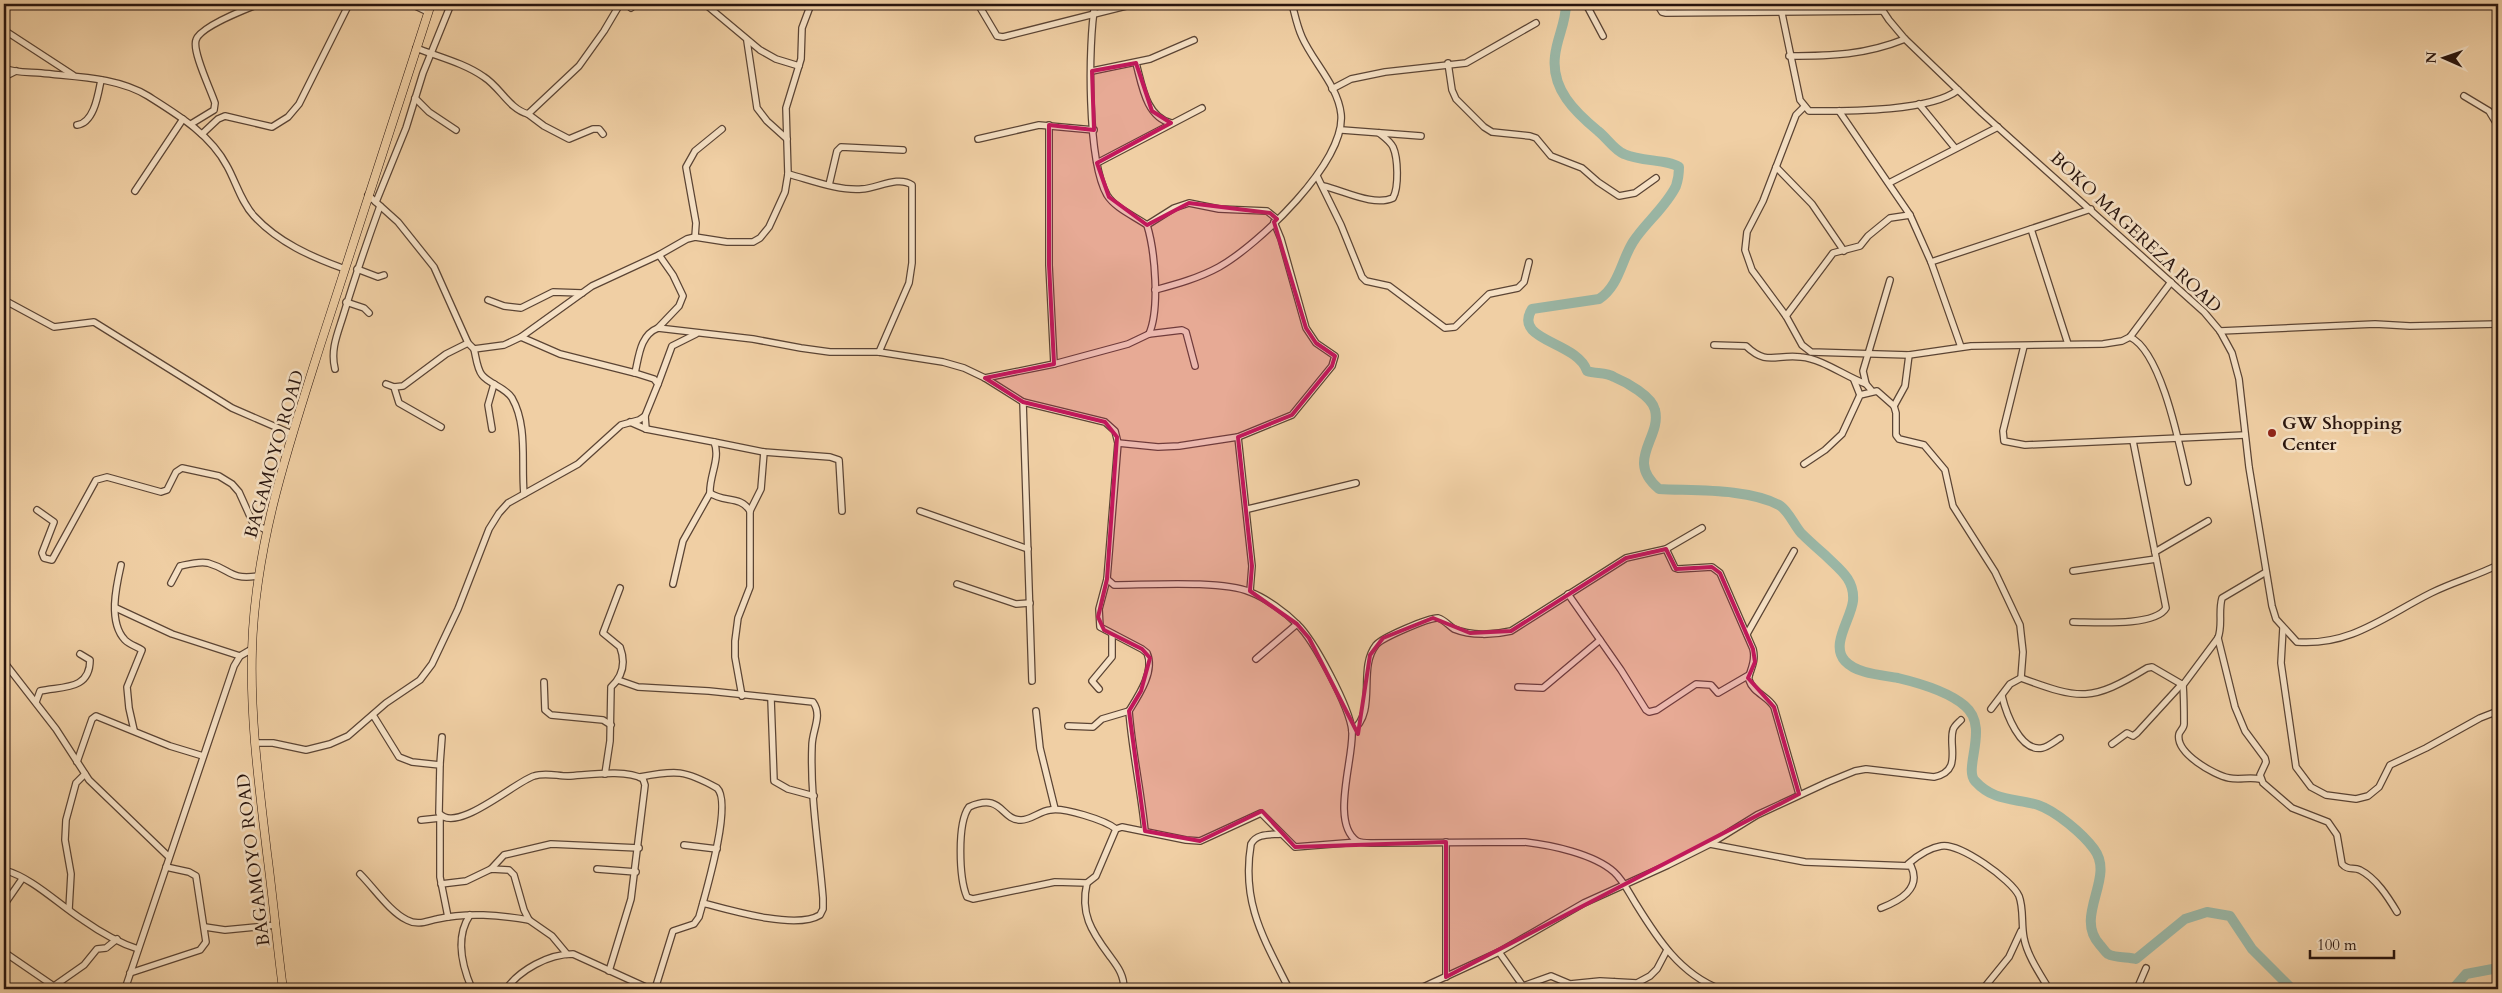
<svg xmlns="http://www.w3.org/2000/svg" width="2502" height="993" font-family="Cardo,serif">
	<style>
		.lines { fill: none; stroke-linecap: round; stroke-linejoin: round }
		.river { stroke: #9ab6a5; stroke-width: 10 }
		.minor-casing { stroke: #5b4434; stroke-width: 8 }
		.highway-casing { stroke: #29150e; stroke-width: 9 }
		.minor { stroke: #f5e0c4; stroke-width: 5.5 }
		.highway { stroke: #f0cfa4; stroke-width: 8 }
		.marked { fill: #c2185b; fill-opacity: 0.2; stroke: #c2185b; stroke-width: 4; stroke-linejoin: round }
		.poi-dot { fill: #8f2418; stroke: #f5e0c4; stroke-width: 2 }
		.labels { text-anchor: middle; stroke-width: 5; stroke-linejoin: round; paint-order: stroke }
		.street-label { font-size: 18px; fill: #29150e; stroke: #f5e0c4 }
		.poi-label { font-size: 18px; font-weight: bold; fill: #29150e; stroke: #f5e0c4; text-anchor: start }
	</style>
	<rect width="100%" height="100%" fill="#f0cfa4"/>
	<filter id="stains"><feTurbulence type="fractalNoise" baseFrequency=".004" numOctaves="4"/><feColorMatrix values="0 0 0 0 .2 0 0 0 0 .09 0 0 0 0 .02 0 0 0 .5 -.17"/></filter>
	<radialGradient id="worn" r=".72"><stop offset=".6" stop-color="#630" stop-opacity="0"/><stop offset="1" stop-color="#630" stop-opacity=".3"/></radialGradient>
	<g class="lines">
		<g class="river">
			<path d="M1566 4C1566 23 1557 37 1555 56 1551 89 1575 112 1598 131 1607 138 1614 150 1624 154 1642 162 1667 159 1679 167 1679 173 1678 180 1676 186 1666 207 1645 223 1633 242 1621 261 1619 286 1599 299L1532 309C1512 341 1577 341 1587 371 1596 374 1606 372 1614 377 1626 382 1652 396 1655 410 1662 438 1624 460 1659 489 1694 491 1747 488 1779 505 1788 510 1794 525 1801 533 1809 541 1817 548 1825 555 1839 569 1855 579 1853 601 1851 619 1830 645 1845 661 1857 674 1882 675 1898 678 1919 683 1948 691 1965 706 1990 727 1963 768 1975 781 1994 802 2015 798 2038 805 2056 811 2083 834 2094 849 2116 878 2073 916 2100 945 2102 947 2105 952 2108 954 2115 958 2128 957 2136 959L2185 919 2207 912 2230 916 2252 949 2292 989"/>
			<polyline points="2453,989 2466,974 2498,968"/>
		</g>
		<g class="minor-casing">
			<g id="minor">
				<polyline points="411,4 428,12"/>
				<polyline points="627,4 631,8 634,4"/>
				<polyline points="705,4 760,50 776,59 799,66"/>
				<polyline points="831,4 835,4"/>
				<polyline points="978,4 997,36 1003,37 1134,4"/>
				<polyline points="1586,4 1603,36"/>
				<polyline points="1657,4 1662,12 1666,13 1883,11"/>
				<polyline points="1717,4 1719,12"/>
				<path d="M1780 4 1800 100 1809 111C1845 111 1930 112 1958 90"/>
				<path d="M1883 4V11L1889 20 1905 39 1982 113 2204 312 2220 331 2232 353 2239 379 2249 467 2272 606 2276 619 2297 642C2351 646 2385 616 2431 593 2453 582 2476 576 2498 565"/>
				<polyline points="4,30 73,75"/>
				<polyline points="747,41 757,108 767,121 787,139"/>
				<path d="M416 48C439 57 464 63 484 77 500 87 509 109 528 114L579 66 604 31 620 4"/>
				<path d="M1789 56C1832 56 1865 55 1905 39"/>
				<path d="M1136 63C1142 85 1146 117 1171 123"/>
				<polyline points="1448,63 1452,90 1456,99 1484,127 1492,132 1530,136 1536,138 1551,156 1582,168 1598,182 1619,196 1635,193 1656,178"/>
				<path d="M4 68C14 73 29 72 41 73 76 77 117 77 148 96 178 115 210 134 227 166 236 182 241 202 254 216 278 242 311 257 345 269"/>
				<polyline points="1092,71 1150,59 1194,40"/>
				<polyline points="4,77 16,71"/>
				<polyline points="1332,89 1351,79 1385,72 1466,63 1536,23"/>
				<polyline points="2464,96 2489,111 2498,126"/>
				<polyline points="415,98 429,112 456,130"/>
				<polyline points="1919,104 1955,148"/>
				<polyline points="1804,107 1796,115 1763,201 1747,232 1745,250 1752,270 1786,316 1802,345 1811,352 1909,355 1971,346 2103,344 2122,341 2130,337 2171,282"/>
				<polyline points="1839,111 1910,215 1931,262 1961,347"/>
				<polyline points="528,114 544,126 569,139 593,129 599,129 603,134"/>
				<path d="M191 124 214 110 215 103C211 90 192 52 196 40 200 27 246 9 259 4"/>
				<path d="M77 125C94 123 98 95 101 80"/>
				<polyline points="1049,125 1049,265 1054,364"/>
				<polyline points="1342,130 1421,136"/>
				<polyline points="202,134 218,119 225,116 272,127 288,117 299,104 349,4"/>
				<polyline points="978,139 1039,125 1094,130"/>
				<polyline points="1097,163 1202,108"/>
				<polyline points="1776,167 1812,204 1844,251"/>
				<path d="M788 174C811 180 838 191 862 189 876 189 898 175 912 185V263L909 283 879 352"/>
				<polyline points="1317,176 1341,225 1362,277 1366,281 1389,286 1445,328 1455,327 1489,294 1518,288 1524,282 1529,262"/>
				<polyline points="1889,183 1998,127"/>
				<polyline points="829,185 837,151 841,147 903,150"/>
				<path d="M1323 186C1343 190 1373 207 1393 198 1399 187 1398 158 1393 147 1390 141 1384 137 1379 133"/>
				<polyline points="135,191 183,119"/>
				<path d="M368 195 398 222 434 267 468 343 474 349 504 345 521 337 560 354 635 373C639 356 640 335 658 328L753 339 801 348 830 352H879L943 362 964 368 985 378 1023 402 1105 422 1115 431 1118 443 1107 579 1114 585C1147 585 1222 580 1250 592 1266 598 1285 612 1297 624 1314 640 1350 708 1352 731 1354 758 1330 823 1357 841 1361 843 1366 843 1371 843L1525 842C1551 845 1594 854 1614 872 1623 880 1629 893 1636 904 1657 938 1680 974 1720 989"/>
				<polyline points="376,202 406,128 423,73 451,4"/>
				<polyline points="1147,225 1174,208 1189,203 1219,209 1267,211 1277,219"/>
				<polyline points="2031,229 2068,344"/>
				<polyline points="695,237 696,223 686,167 695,151 722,129"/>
				<polyline points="1931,262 2091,209"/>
				<polyline points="357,269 378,277 384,275"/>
				<path d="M1155 290C1177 284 1199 278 1219 267 1258 245 1346 162 1341 114 1338 86 1313 62 1302 37 1297 26 1295 15 1292 4"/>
				<polyline points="4,300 54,327 94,322 232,408 292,434"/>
				<polyline points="488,300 504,306 521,308 553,292 582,293"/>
				<polyline points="346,302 364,308 369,313"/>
				<polyline points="1786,316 1833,253 1860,246 1868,236 1890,218 1910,215"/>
				<polyline points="658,328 679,306 683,296 673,275 659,255"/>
				<polyline points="2220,331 2375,324 2410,326 2498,324"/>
				<polyline points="1149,334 1182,330 1186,332 1195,366"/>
				<polyline points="521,337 592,286 659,255 687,239 695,237 727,242 753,242 760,238 769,227 785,192 788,174 786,108 801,59 802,28 811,4"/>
				<path d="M2130 337C2162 352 2180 448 2188 482"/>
				<path d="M1714 345 1746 346C1767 366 1775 354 1801 357 1823 359 1844 376 1866 384"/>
				<polyline points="2024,346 2003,431 2004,441 2025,445 2245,435"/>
				<path d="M474 349C476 357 477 369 482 375 489 384 505 387 512 398 528 426 521 463 524 494"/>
				<path d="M335 369C330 349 338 333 344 313 355 277 367 242 380 206"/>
				<polyline points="635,373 654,379 658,384 645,416 646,429"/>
				<path d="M985 378 1054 364 1128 344 1149 334C1160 309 1155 251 1147 225 1134 216 1115 208 1107 195 1087 160 1088 44 1095 4"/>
				<polyline points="1854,380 1860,395"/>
				<polyline points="386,384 394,387 403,386 446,354 468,343"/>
				<polyline points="658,384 672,346 696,334"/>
				<polyline points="394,387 399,403 441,427"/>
				<polyline points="1872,391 1866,384 1863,371 1890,280"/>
				<polyline points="1023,402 1032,681"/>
				<polyline points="1894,406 1905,386 1909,355"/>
				<path d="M630 422 646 429 714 442C721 458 709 476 710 493 724 503 740 495 750 511"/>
				<polyline points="492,429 488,405 494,384"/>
				<polyline points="1238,437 1252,566 1250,591"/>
				<polyline points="714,442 764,452 830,457 839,460 842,511"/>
				<polyline points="1118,443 1158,447 1179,446 1238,437 1292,415 1332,366 1335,356 1316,343 1306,328 1281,239 1274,222"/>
				<polyline points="1804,464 1825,450 1842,434 1860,395 1877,391 1894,406 1896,413 1896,435 1899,439 1924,445 1945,470 1953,506 1995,572 2020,625 2023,652 2021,678"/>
				<polyline points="1248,509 1356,483"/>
				<polyline points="37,510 54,522 42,553 44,558 52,560 96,480 107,477 161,492 167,490 176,472 182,468 219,476 232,484 239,492 253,523 266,530"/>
				<polyline points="920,511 1028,549"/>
				<path d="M1666 549 1675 568 1678 569 1712 567 1720 573 1753 649C1757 664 1747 674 1749 680 1753 693 1768 696 1774 707L1799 794"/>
				<polyline points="2155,552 2208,521"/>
				<path d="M121 565C116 587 108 622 125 640 130 645 136 646 142 650L127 687 129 708 134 730"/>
				<polyline points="2073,571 2156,559"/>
				<path d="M171 583 180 566C189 564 200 561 208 563 232 570 229 580 258 576"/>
				<polyline points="673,584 683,541 710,493"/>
				<polyline points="957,584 1016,604 1030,603"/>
				<polyline points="1568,594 1621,670 1646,710 1649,712 1657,710 1696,684 1711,685 1718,693 1749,675"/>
				<polyline points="116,608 172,634 240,656"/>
				<path d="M2073 622C2093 622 2155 627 2166 608L2133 441"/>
				<polyline points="2283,628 2281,663 2296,767 2311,787 2326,795 2356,799 2368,796 2379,787 2390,765 2426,748 2480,718 2498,711"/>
				<polyline points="1747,634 1794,551"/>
				<path d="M2218 638 2235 707 2245 731 2265 758 2266 762 2260 775 2263 783 2292 808 2328 822 2337 835 2342 864C2348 871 2353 867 2360 870 2376 878 2388 897 2397 912"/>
				<polyline points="1256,659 1297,624"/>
				<polyline points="4,662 56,729 89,780 168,856"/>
				<path d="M618 680 638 687 709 691 813 702C823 716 812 730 812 746 810 797 819 848 823 898V909L820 915C796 930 729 910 703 903"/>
				<polyline points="544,682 545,710 551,715 603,720 611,725"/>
				<path d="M2183 685C2184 698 2184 712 2184 724 2184 728 2180 731 2179 734 2175 753 2214 775 2229 778 2239 780 2249 777 2260 779"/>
				<polyline points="1518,687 1543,688 1600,640"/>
				<polyline points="1099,689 1092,681 1112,657 1112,634"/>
				<polyline points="742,696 735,657 735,641 738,618 750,587 750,511 761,489 764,452"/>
				<path d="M2002 696C2006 713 2020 752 2042 748 2048 747 2055 741 2060 738"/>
				<polyline points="771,699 774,781 788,789 814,796"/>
				<path d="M36 702 40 691C61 686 90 691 90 660L80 654"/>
				<path d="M1991 709 2010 684 2021 678C2081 700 2091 702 2147 668L2152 667 2183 685 2218 638C2223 625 2218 612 2222 598L2266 572"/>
				<polyline points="1036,711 1040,748 1055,809"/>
				<path d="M1129 711C1132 751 1141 790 1145 831"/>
				<path d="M373 715 399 757 412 762 440 765 439 813C456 835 516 781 534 776 545 772 557 776 568 776 588 775 626 769 643 779L645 785 631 899 609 971"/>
				<path d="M1068 726 1093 727 1102 719 1129 711C1139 695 1155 671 1147 653L1142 649 1100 627 1099 609 1107 579"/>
				<path d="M1352 731C1378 711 1357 669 1376 645 1381 638 1430 617 1438 618 1445 620 1449 626 1454 629 1471 636 1494 635 1511 631L1626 558 1666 549 1702 528"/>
				<polyline points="255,743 273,743 306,750 330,744 348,736 386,703 420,680 432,664 458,609 489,529 499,513 508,503 578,464 621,425 639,420 645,416"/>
				<polyline points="2112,744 2127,733 2133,736 2137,733 2180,686"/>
				<polyline points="77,762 92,719 96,716 170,746 203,756"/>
				<polyline points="440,764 442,737"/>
				<path d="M605 774 610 741 611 687C623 676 626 663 620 647L603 633 620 588"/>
				<path d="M640 777C676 770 685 770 717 788 733 803 705 895 699 917L694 924 673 931 655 989"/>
				<polyline points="440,815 440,877 448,917"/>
				<polyline points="421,820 440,818"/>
				<path d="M1116 829C1105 820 1063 807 1050 810 1040 811 1031 820 1021 820 1000 820 1003 792 969 807 957 823 959 878 967 897L973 899 1055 882 1087 883 1096 876 1116 829 1122 827 1186 840 1200 841 1261 813 1295 847 1358 842"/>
				<path d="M1281 834C1270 835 1257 833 1251 844 1241 903 1264 939 1289 989"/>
				<path d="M1710 844 1805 862 1911 866C1922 889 1899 901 1881 908"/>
				<polyline points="684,845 717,849"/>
				<path d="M1908 864C1917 856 1929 848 1941 846 1959 842 2012 880 2019 896 2024 909 2021 924 2024 938 2027 955 2040 974 2049 989"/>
				<polyline points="491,869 504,855 551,844 639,848"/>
				<polyline points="597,869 636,872"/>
				<path d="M4 870C33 878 58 904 83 920 100 932 119 943 138 949"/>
				<path d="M360 874C374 888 390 912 407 920 418 926 427 921 437 919 468 912 499 915 529 920"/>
				<path d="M1087 883C1080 913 1091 931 1109 955 1117 966 1124 974 1124 989"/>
				<polyline points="441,884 466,881 491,869 509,870 514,875 524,910 529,920 552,936 567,954"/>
				<polyline points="4,905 22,879"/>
				<polyline points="69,909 71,874 65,840 66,820 76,783 85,774"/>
				<path d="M470 915C455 937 462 966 472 989"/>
				<polyline points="205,927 225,930 276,925"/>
				<polyline points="4,952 58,989"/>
				<polyline points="1499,952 1525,989"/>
				<polyline points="130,973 200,950 206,942 196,876 189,872 166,867"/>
				<polyline points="1446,977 1446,842"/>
				<polyline points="1614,982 1618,989"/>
				<polyline points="54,986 84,965 97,949 106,948 117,939"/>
				<polyline points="1523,986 1551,976 1570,984 1600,981 1637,983 1650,976 1657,969 1667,950"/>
				<polyline points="125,989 234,666 240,656 252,649"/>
				<path d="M506 989C520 970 548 954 573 954L650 989"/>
				<path d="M1419 989 1499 952 1584 903 1668 865 1710 844 1757 815 1828 782 1855 771 1866 769 1934 777C1963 771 1948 746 1953 730 1954 726 1958 723 1961 720"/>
				<polyline points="1983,989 2009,957 2021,931"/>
				<polyline points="2137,989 2146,968"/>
			</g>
		</g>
		<g class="highway-casing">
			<path id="highway" d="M283 989C277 944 273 898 267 853 259 785 250 718 252 650 255 543 289 444 321 343 358 230 394 117 431 4"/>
		</g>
		<use href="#minor" class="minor"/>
		<use href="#highway" class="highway"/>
	</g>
	<path class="marked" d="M1136 63 1152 111 1171 123 1097 163 1109 197 1147 225 1189 203 1270 213 1277 219 1274 222 1306 328 1316 343 1335 356 1332 366 1292 415 1238 437 1252 566 1250 591 1297 624 1309 638 1358 734 1370 655 1383 638 1433 618 1470 633 1511 631 1626 558 1666 549 1676 569 1712 567 1720 573 1753 649 1755 662 1748 678 1774 707 1799 794 1446 977V842L1295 847 1262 811 1200 841 1145 831 1129 711 1141 691 1150 658 1142 649 1104 630 1098 617 1107 579 1117 437 1105 422 1023 402 985 378 1054 364 1049 265V125L1094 130 1092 71Z"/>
	<circle class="poi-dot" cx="2272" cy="433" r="5"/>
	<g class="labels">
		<g class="street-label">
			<text transform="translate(2136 232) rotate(43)" y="6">BOKO MAGEREZA ROAD</text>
			<text transform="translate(274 454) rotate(-74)" y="6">BAGAMOYO ROAD</text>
			<text transform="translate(253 860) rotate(-97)" y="6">BAGAMOYO ROAD</text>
		</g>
		<g class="poi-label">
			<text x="2282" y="429">GW Shopping<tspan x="2282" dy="21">Center</tspan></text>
		</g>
	</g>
	<rect width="2502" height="993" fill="none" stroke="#f0cfa4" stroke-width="20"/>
	<rect x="5" y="5" width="2492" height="983" fill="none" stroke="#29150e" stroke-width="2.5"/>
	<rect x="10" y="10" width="2482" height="973" fill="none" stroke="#29150e"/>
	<g transform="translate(2444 58) rotate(272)" stroke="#f5e0c4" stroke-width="4" paint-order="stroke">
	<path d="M0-4L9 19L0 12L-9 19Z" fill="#29150e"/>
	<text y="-8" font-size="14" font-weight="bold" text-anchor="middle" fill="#29150e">N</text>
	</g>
	<path d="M2310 950v8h84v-8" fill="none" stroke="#29150e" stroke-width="2.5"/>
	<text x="2317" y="950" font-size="15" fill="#29150e" stroke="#f5e0c4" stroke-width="4" paint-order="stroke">100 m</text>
	<rect width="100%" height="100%" filter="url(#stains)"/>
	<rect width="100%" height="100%" fill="url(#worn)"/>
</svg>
